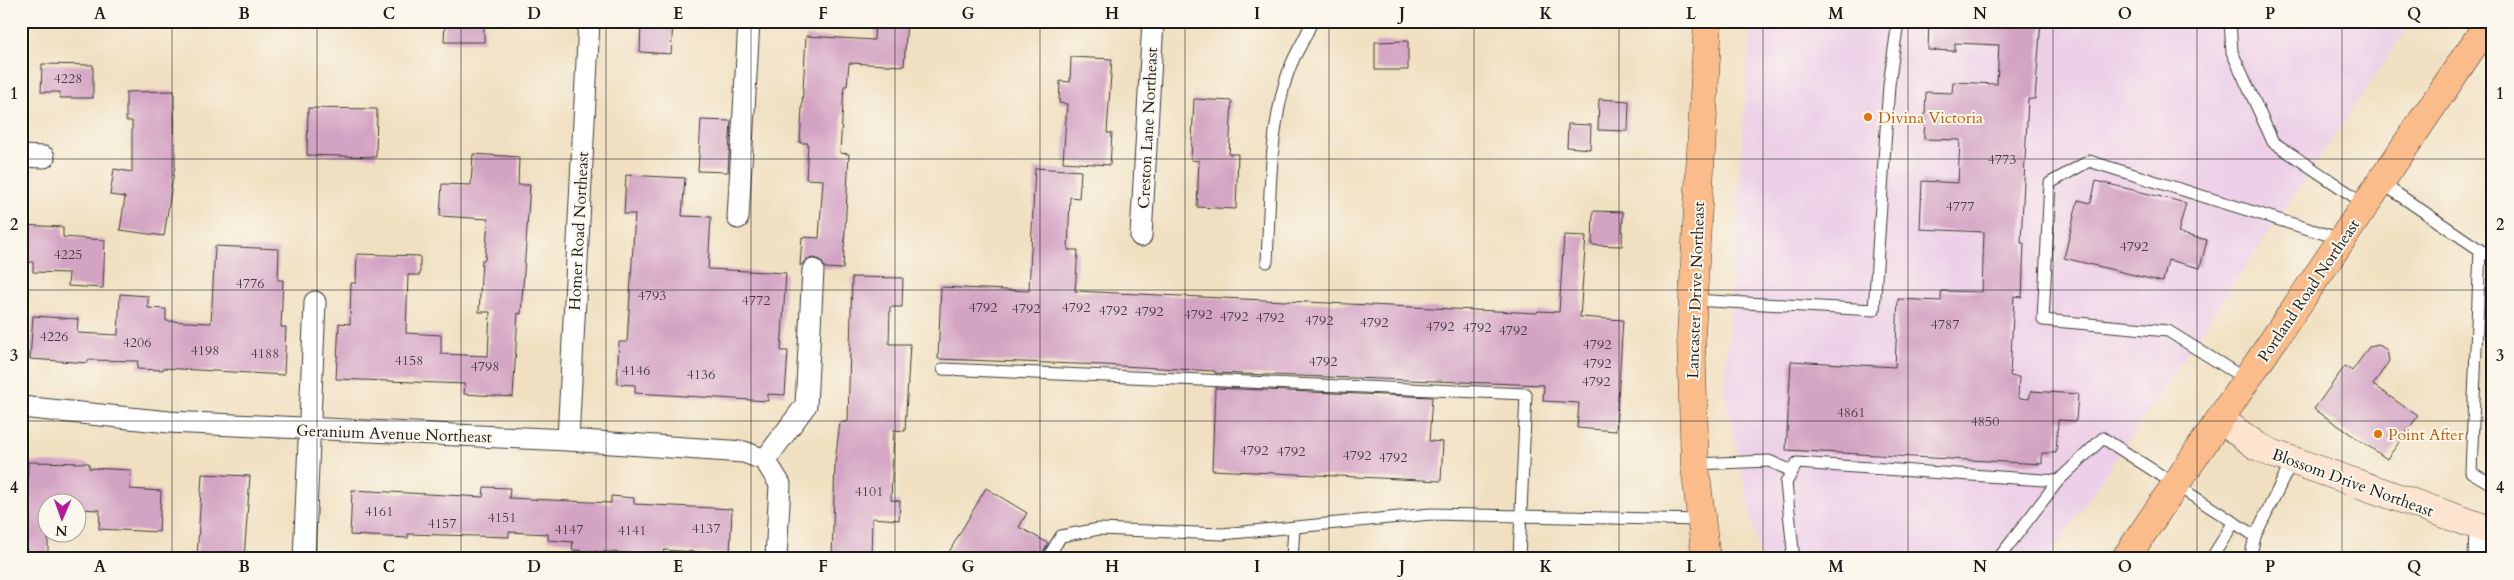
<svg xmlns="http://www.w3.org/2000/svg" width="2514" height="580" font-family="Cardo,serif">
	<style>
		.built { fill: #edd0e8 }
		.building { fill: #d3a3c3 }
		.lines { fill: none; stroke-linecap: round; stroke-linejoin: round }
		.lane-casing { stroke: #3c3935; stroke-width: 13 }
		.street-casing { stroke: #3c3935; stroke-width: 23 }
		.secondary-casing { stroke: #3c3935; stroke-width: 29 }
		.primary-casing { stroke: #3c3935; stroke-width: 29 }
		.lane { stroke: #fff; stroke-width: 11 }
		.street { stroke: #fff; stroke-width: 21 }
		.secondary { stroke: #fde4d0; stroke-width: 28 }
		.primary { stroke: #f9bc8a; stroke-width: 28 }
		.grid { fill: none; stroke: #1c1c1c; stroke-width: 1; stroke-opacity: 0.55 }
		.food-dot { fill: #e8710a; stroke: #fbf7ec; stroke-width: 2 }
		.labels { text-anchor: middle; stroke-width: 4; stroke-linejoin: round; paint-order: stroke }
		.number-label { font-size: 14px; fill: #4a3e46 }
		.food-label { font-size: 16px; fill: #c56008; stroke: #fbf7ec; text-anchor: start }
		.street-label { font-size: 16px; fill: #1c1c1c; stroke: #fbf7ec }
		.neatline { fill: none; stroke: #1c1c1c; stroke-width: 2 }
		.grid-label { font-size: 16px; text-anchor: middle; font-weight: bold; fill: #1c1c1c }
	</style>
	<rect width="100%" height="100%" fill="#fbf7ec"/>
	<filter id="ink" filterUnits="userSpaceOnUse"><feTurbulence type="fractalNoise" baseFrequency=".02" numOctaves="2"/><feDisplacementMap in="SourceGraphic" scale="10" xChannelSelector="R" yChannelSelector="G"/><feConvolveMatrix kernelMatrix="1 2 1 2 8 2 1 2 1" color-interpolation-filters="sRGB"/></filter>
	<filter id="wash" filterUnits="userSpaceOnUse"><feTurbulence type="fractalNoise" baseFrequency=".0096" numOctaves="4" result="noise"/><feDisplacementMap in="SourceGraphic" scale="20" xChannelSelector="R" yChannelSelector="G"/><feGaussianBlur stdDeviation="1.12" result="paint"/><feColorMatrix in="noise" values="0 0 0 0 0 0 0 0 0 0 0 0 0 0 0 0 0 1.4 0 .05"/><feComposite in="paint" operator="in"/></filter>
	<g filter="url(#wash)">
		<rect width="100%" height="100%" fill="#f0e0c1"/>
		<polygon class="built" points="1751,21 2412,21 2048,559 1760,559 1724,390"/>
		<g id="blocks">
			<g class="building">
				<polygon points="445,21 484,21 484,42 444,42"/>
				<polygon points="641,21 673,21 671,54 640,52"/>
				<polygon points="875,21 907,21 904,66 849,63 847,86 844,86 840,153 849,154 843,269 825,268 820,260 814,258 807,259 800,266 802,237 819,238 823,180 806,179 808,143 800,143 806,36 874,40"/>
				<polygon points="1929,21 2041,21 2035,99 2028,99 2021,243 2024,243 2022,297 2014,296 2010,376 2019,377 2018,398 2029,399 2031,391 2078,394 2076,421 2058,420 2056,453 2042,453 2042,464 1786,450 1791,361 1895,367 1898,299 1941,301 1941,291 1982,292 1984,232 1920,229 1922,181 1958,183 1960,140 1924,139 1926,92 1952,93 1953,82 1997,84 1999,45 1955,43 1955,51 1928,50"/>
				<polygon points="1408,41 1408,70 1375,70 1375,42"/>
				<polygon points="1071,57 1112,59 1107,133 1112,133 1110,165 1063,162 1067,104 1059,103 1060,81 1070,82"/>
				<polygon points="42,64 93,65 93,98 60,98 60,92 41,92"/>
				<polygon points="174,91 175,165 164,236 120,230 125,197 110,195 114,169 132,172 132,121 126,121 126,92"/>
				<polygon points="1194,99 1232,101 1229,154 1238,154 1236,209 1197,207 1199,161 1191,160"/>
				<polygon points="1599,99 1629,101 1628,131 1598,130"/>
				<polygon points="308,108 377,109 376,157 307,155"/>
				<polygon points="701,120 731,121 728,172 698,171"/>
				<polygon points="1568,124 1591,125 1590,149 1567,147"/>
				<polygon points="473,154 519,157 518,185 530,185 521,314 518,313 513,397 464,394 465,384 336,379 339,323 350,324 351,283 356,283 357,254 420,256 420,275 408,275 406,333 441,335 441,354 488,356 490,312 479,312 482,260 485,260 488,219 440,216 442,184 471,185"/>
				<polygon points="1035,168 1081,171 1079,198 1070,197 1068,250 1078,250 1075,291 1537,313 1538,311 1559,312 1564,235 1586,236 1580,317 1623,320 1616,431 1577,428 1579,403 1543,401 1544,385 1215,373 1215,371 1104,365 938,359 941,287 1029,291"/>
				<polygon points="626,175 685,178 682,216 711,217 708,269 786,273 781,351 788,351 785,395 768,394 768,401 635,393 635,385 617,384 619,342 627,342 635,214 624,214"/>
				<polygon points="2096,181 2186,203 2178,233 2207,240 2200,268 2168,260 2163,282 2064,258 2078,200 2091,203"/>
				<polygon points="1593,211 1623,212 1622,246 1592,245"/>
				<polygon points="21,225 63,227 63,237 105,240 103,288 68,286 69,273 33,272 33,262 21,262"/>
				<polygon points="215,246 279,249 278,280 283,280 281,327 286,327 284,375 163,368 163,370 137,369 138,361 88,360 88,363 30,359 33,316 78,319 77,333 118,335 120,294 148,296 148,308 166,309 166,321 211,323"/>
				<polygon points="852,277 903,278 902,307 890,307 889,344 910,344 905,431 894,430 891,500 900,501 899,520 872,518 871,559 832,559 835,462 840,422 848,422"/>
				<polygon points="2379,345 2387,350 2389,361 2373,385 2418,416 2387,459 2314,409 2345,366 2352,371 2369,347"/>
				<polygon points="1215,388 1432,397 1429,441 1443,442 1441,481 1212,470"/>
				<polygon points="28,462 89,463 89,468 131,470 130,489 161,491 159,532 99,529 100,510 78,509 78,502 48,502 48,559 26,559"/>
				<polygon points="202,474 250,476 244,559 197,559"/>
				<polygon points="484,487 510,488 509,498 611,503 611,496 634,498 634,504 732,509 730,554 664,550 663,555 572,550 573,542 548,540 548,534 509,532 509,537 408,534 408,538 350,535 352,490 483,497"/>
				<polygon points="986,488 1027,513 1019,527 1048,543 1040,559 945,559"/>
			</g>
		</g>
	</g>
	<g filter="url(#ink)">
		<use href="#blocks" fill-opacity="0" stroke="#3c3935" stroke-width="1"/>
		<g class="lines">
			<g class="lane-casing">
				<g id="lane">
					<polyline points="2230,21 2232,52 2273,142 2365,204"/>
					<polyline points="2380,182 2480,250 2471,472 2493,485"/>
					<polyline points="2480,250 2493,257"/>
					<path d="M1267 262C1270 203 1269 126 1289 70 1295 53 1306 38 1312 21"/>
					<polyline points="1693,300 1874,310 1889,85 1898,21"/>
					<polyline points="943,369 1526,394 1519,559"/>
					<polyline points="2247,380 2168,331 2043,320 2050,183 2089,161 2341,239"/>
					<polyline points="1695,464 1769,461 1792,471"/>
					<polyline points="2255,536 2292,461"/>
					<polyline points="1047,559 1061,536 1099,529 1222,534 1431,514 1701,520"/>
					<polyline points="1292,559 1294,528"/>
					<polyline points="1789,559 1793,550 1786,483 1797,463 2058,481 2103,438 2255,536 2250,559"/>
					<polyline points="1998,559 2058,481"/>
					<polyline points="2211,559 2234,522"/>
				</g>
			</g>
			<g class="street-casing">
				<g id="street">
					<polyline points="21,156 44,157"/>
					<polyline points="738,218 749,21"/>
					<polyline points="1141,236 1153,21"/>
					<polyline points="21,407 169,422 568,440 744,452 765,460 780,484 776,559"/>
					<polyline points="568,440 589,21"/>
					<polyline points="765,460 806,405 813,270"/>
					<polyline points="304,559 315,302"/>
					<polyline points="2479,559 2480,527"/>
				</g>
			</g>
			<g class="secondary-casing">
				<polyline id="secondary" points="2221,420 2257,446 2274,454 2493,531"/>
			</g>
			<g class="primary-casing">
				<g id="primary">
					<polyline points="1706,559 1695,466 1691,336 1708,21"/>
					<polyline points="2125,559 2490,21"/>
				</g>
			</g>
			<use href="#lane" class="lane"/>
			<use href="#street" class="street"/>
			<use href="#secondary" class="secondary"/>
			<use href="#primary" class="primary"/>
		</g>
	</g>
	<path class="grid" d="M172 21V559M317 21V559M461 21V559M606 21V559M751 21V559M895 21V559M1040 21V559M1185 21V559M1329 21V559M1474 21V559M1619 21V559M1763 21V559M1908 21V559M2053 21V559M2197 21V559M2342 21V559M21 159H2493M21 290H2493M21 421H2493"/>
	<g class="food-dot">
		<circle cx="1868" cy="117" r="5"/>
		<circle cx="2378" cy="434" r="5"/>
	</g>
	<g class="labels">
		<g class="number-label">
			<text x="68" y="83">4228</text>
			<text x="2002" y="164">4773</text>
			<text x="1960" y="211">4777</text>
			<text x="2134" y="251">4792</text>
			<text x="68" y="259">4225</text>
			<text x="250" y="288">4776</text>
			<text x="652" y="300">4793</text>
			<text x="756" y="305">4772</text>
			<text x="983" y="312">4792</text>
			<text x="1076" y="312">4792</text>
			<text x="1026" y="313">4792</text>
			<text x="1113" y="315">4792</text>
			<text x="1149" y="316">4792</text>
			<text x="1198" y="319">4792</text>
			<text x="1234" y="321">4792</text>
			<text x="1270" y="322">4792</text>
			<text x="1319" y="325">4792</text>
			<text x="1374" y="327">4792</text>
			<text x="1945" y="329">4787</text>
			<text x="1440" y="331">4792</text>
			<text x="1477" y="332">4792</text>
			<text x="1513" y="335">4792</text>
			<text x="54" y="341">4226</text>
			<text x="137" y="347">4206</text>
			<text x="1597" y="349">4792</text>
			<text x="205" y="355">4198</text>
			<text x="265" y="358">4188</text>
			<text x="409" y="365">4158</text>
			<text x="1323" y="366">4792</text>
			<text x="1597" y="368">4792</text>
			<text x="485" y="371">4798</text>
			<text x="636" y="375">4146</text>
			<text x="701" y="379">4136</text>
			<text x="1596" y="386">4792</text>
			<text x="1851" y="417">4861</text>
			<text x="1985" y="426">4850</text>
			<text x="1254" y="455">4792</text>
			<text x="1291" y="456">4792</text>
			<text x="1357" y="460">4792</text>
			<text x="1393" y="462">4792</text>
			<text x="869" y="496">4101</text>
			<text x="379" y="516">4161</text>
			<text x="502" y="522">4151</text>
			<text x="442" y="528">4157</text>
			<text x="706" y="533">4137</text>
			<text x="569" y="534">4147</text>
			<text x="632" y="535">4141</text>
		</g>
		<g class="food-label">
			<text x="1878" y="123">Divina Victoria</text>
			<text x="2388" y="440">Point After</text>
		</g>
		<g class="street-label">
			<text transform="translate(1147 128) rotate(-87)" y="6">Creston Lane Northeast</text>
			<text transform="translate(578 231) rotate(-87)" y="6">Homer Road Northeast</text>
			<text transform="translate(1695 290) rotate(-88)" y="6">Lancaster Drive Northeast</text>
			<text transform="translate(2308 290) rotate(-56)" y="6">Portland Road Northeast</text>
			<text transform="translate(394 433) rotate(2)" y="6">Geranium Avenue Northeast</text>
			<text transform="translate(2353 482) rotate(20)" y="6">Blossom Drive Northeast</text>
		</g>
	</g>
	<rect width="2514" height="580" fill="none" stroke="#fbf7ec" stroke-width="55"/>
	<g transform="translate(62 518) rotate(182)"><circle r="24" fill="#fbf7ec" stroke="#a29f99"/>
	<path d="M0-4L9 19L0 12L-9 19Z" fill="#b5179e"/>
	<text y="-8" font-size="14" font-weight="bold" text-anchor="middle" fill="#1c1c1c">N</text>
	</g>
	<rect x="28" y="28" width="2458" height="524" class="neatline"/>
	<g class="grid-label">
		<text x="100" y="19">A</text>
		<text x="244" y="19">B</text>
		<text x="389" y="19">C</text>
		<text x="534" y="19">D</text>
		<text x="678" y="19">E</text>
		<text x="823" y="19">F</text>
		<text x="968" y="19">G</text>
		<text x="1112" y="19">H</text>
		<text x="1257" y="19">I</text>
		<text x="1402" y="19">J</text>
		<text x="1546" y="19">K</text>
		<text x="1691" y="19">L</text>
		<text x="1836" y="19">M</text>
		<text x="1980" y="19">N</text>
		<text x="2125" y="19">O</text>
		<text x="2270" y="19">P</text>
		<text x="2414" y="19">Q</text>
		<text x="14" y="99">1</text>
		<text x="2500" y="99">1</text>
		<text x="14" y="230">2</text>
		<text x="2500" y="230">2</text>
		<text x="14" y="361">3</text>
		<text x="2500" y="361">3</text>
		<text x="14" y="493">4</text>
		<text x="2500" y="493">4</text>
		<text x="100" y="572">A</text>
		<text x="244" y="572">B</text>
		<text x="389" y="572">C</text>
		<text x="534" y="572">D</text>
		<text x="678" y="572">E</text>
		<text x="823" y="572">F</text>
		<text x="968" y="572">G</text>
		<text x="1112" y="572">H</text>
		<text x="1257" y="572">I</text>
		<text x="1402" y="572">J</text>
		<text x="1546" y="572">K</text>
		<text x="1691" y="572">L</text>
		<text x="1836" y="572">M</text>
		<text x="1980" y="572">N</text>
		<text x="2125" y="572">O</text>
		<text x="2270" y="572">P</text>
		<text x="2414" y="572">Q</text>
	</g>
</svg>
